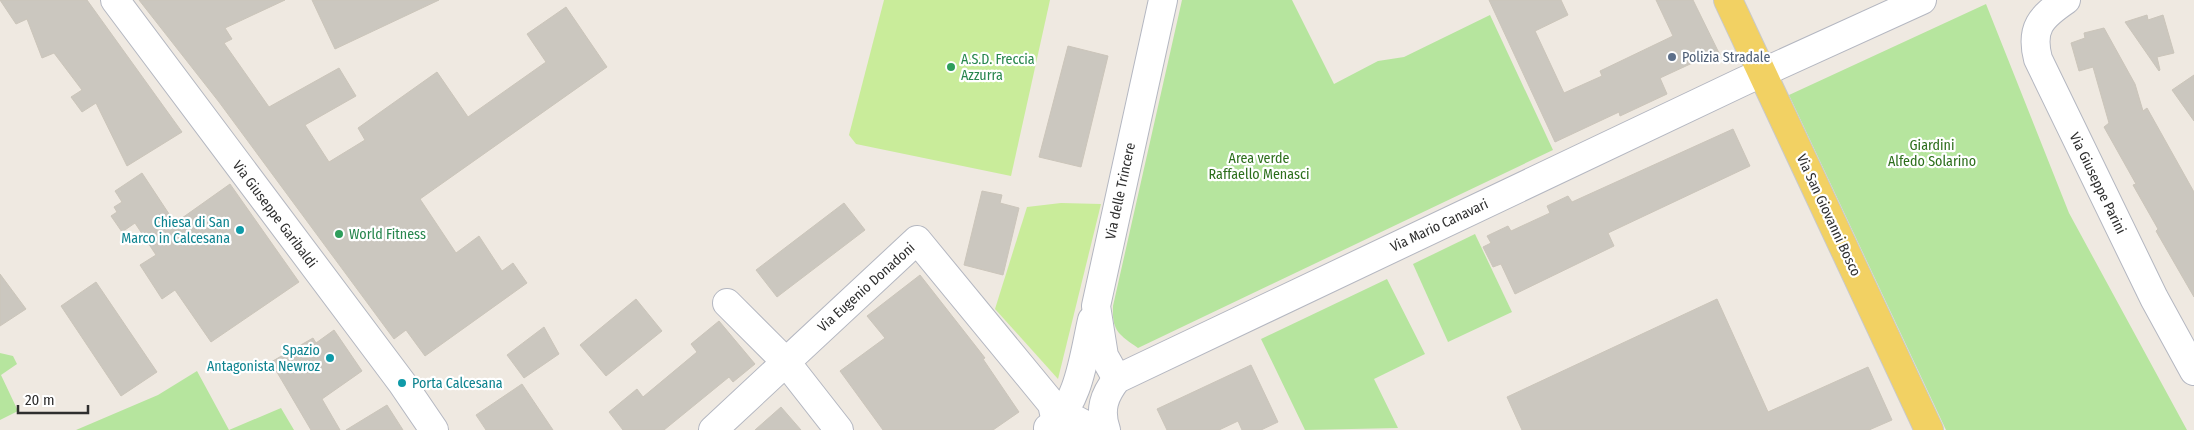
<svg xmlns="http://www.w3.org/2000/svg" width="2194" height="430" font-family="'Fira Sans Condensed',sans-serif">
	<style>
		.green { fill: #b6e59e }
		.pitch { fill: #c9ec9a }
		.building { fill: #cbc7bf; stroke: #cbc5ba }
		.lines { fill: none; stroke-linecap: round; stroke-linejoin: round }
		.minor-casing { stroke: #b4b7c1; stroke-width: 30 }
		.major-casing { stroke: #c9c9c9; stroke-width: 30 }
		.minor { stroke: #fff; stroke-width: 28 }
		.major { stroke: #f2d163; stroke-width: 28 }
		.service-dot { fill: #5c6f8a; stroke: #fff; stroke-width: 2 }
		.leisure-dot { fill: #2e9e5b; stroke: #fff; stroke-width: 2 }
		.culture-dot { fill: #0f9aa8; stroke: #fff; stroke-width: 2 }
		.labels { text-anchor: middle; stroke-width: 4.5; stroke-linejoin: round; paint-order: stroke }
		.service-label { font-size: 14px; fill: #4e5e75; stroke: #fff; text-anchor: start }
		.leisure-label { font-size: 14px; fill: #27864d; stroke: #fff; text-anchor: start }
		.park-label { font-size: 14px; fill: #2c6e1b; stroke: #fff }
		.street-label { font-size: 14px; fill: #2e2e2e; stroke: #fff }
		.culture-label { font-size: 14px; fill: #0d838f; stroke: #fff; text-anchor: end }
	</style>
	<rect width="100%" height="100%" fill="#efe9e1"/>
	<g class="green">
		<path d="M1182 0H1292L1334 84 1378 61 1404 57 1490 15 1553 150 1138 348C1118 334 1112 331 1113 306Z"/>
		<polygon points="1986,4 2069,213 2187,430 1946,430 1789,95"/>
		<polygon points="1475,234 1512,312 1448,342 1413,264"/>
		<polygon points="1387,279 1425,354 1374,379 1398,428 1305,430 1261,339"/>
		<polygon points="0,353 13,356 17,364 1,375 18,411 0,420"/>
		<polygon points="197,371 229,430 281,408 294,430 76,430 158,395"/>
	</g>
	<g class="pitch">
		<polygon points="884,0 1050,0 1011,176 856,144 849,135"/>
		<polygon points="1061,203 1101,204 1058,379 995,309 1027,207"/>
	</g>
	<g class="building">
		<polygon points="0,0 87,0 182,132 127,166 96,103 82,112 71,97 82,90 54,53 42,58 27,19 16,24"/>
		<polygon points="139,0 285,0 225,28 232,39 224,43 269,107 339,68 356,96 305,125 329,162 365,140 358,128 437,72 468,117 546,62 527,34 566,7 607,67 420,199 456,253 479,236 502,271 513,263 527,283 425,356 406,330 394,339 219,102"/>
		<polygon points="312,0 439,0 335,49"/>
		<polygon points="1489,0 1561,0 1568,15 1535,31 1564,93 1602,76 1600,71 1673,36 1656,0 1693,0 1720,55 1704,63 1701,59 1660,78 1667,94 1620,116 1619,112 1555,142"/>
		<polygon points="2147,15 2148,20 2163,15 2174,53 2157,57 2160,70 2159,71 2125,22"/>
		<polygon points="2104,28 2135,84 2143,111 2147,108 2194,192 2194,297 2156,231 2158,229 2133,185 2136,184 2104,127 2109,123 2093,67 2079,71 2071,43 2085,38 2084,33"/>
		<polygon points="1068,46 1108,56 1081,167 1039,157"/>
		<polygon points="2194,75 2194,121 2172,90"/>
		<polygon points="1733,129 1750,166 1608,233 1614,246 1515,294 1501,264 1493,267 1483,247 1491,243 1487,236 1508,226 1511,231 1550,213 1547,206 1568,196 1572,202"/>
		<polygon points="142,173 175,223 230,184 299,282 211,342 175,290 162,299 140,265 156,255 135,223 122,232 111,216 117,212 114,207 122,202 115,191"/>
		<polygon points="982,191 1002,195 1000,203 1019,208 1003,275 964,265"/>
		<polygon points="844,203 865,230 777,297 756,270"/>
		<polygon points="0,274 26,309 0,326"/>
		<polygon points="920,275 985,358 983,359 1019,412 993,430 883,430 840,371 885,338 867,316"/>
		<polygon points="96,282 157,372 121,396 61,306"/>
		<polygon points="636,299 662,331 606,376 580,345"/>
		<polygon points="1717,299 1768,412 1868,367 1892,420 1869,430 1522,430 1507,397"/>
		<polygon points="719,321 755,364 733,382 729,377 664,430 623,430 609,412 637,389 643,397 697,352 691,344"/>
		<polygon points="544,327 559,354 524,378 507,355"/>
		<polygon points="334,330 362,371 322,399 340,430 311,430 271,362 313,338 316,343"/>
		<polygon points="1251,365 1278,422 1261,430 1242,430 1238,421 1219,430 1167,430 1157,409"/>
		<polygon points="522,384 553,430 486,430 476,415"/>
		<polygon points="387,405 403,430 346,430"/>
		<polygon points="781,407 801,430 755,430"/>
	</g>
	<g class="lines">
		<g class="minor-casing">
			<g id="minor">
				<polyline points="115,0 402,383 434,430"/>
				<path d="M2066 0C2041 17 2030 28 2038 59L2154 298 2194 371"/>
				<polyline points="727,303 785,361 839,430"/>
				<polyline points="1117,379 1104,356 1096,306 1163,0"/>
				<path d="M1048 428C1079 406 1084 355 1092 320"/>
				<polyline points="713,430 917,240 1052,404 1056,422 1076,420 1095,430"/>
				<path d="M1106 430C1099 410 1104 395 1117 379L1742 82 1922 0"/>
			</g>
		</g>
		<g class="major-casing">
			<polyline id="major" points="1728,0 1929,430"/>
		</g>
		<use href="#minor" class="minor"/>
		<use href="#major" class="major"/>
	</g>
	<circle class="service-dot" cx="1672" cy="57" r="5"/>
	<g class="leisure-dot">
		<circle cx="951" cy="67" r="5"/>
		<circle cx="339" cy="234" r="5"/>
	</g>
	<g class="culture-dot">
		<circle cx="240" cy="230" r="5"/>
		<circle cx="330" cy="358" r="5"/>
		<circle cx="402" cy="383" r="5"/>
	</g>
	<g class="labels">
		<g class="service-label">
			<text x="1682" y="62">Polizia Stradale</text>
		</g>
		<g class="leisure-label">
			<text x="961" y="64">A.S.D. Freccia<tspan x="961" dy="16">Azzurra</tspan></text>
			<text x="349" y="239">World Fitness</text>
		</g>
		<g class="park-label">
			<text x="1932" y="150">Giardini<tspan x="1932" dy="16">Alfedo Solarino</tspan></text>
			<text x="1259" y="163">Area verde<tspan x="1259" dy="16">Raffaello Menasci</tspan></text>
		</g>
		<g class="street-label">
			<text transform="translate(2098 183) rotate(64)" y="5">Via Giuseppe Parini</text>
			<text transform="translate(1120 191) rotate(-78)" y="5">Via delle Trincere</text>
			<text transform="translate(275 214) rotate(53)" y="5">Via Giuseppe Garibaldi</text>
			<text transform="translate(1829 215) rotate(65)" y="5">Via San Giovanni Bosco</text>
			<text transform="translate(1439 225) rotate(-25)" y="5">Via Mario Canavari</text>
			<text transform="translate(866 287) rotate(-42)" y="5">Via Eugenio Donadoni</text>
		</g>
		<g class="culture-label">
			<text x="230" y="227">Chiesa di San<tspan x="230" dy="16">Marco in Calcesana</tspan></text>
			<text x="320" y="355">Spazio<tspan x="320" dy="16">Antagonista Newroz</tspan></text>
			<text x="412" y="388" text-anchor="start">Porta Calcesana</text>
		</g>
	</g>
	<path d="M18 405v8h70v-8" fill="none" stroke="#2e2e2e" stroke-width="2.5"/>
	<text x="25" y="405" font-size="15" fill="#2e2e2e" stroke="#ffffff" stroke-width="4" paint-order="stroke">20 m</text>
</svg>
